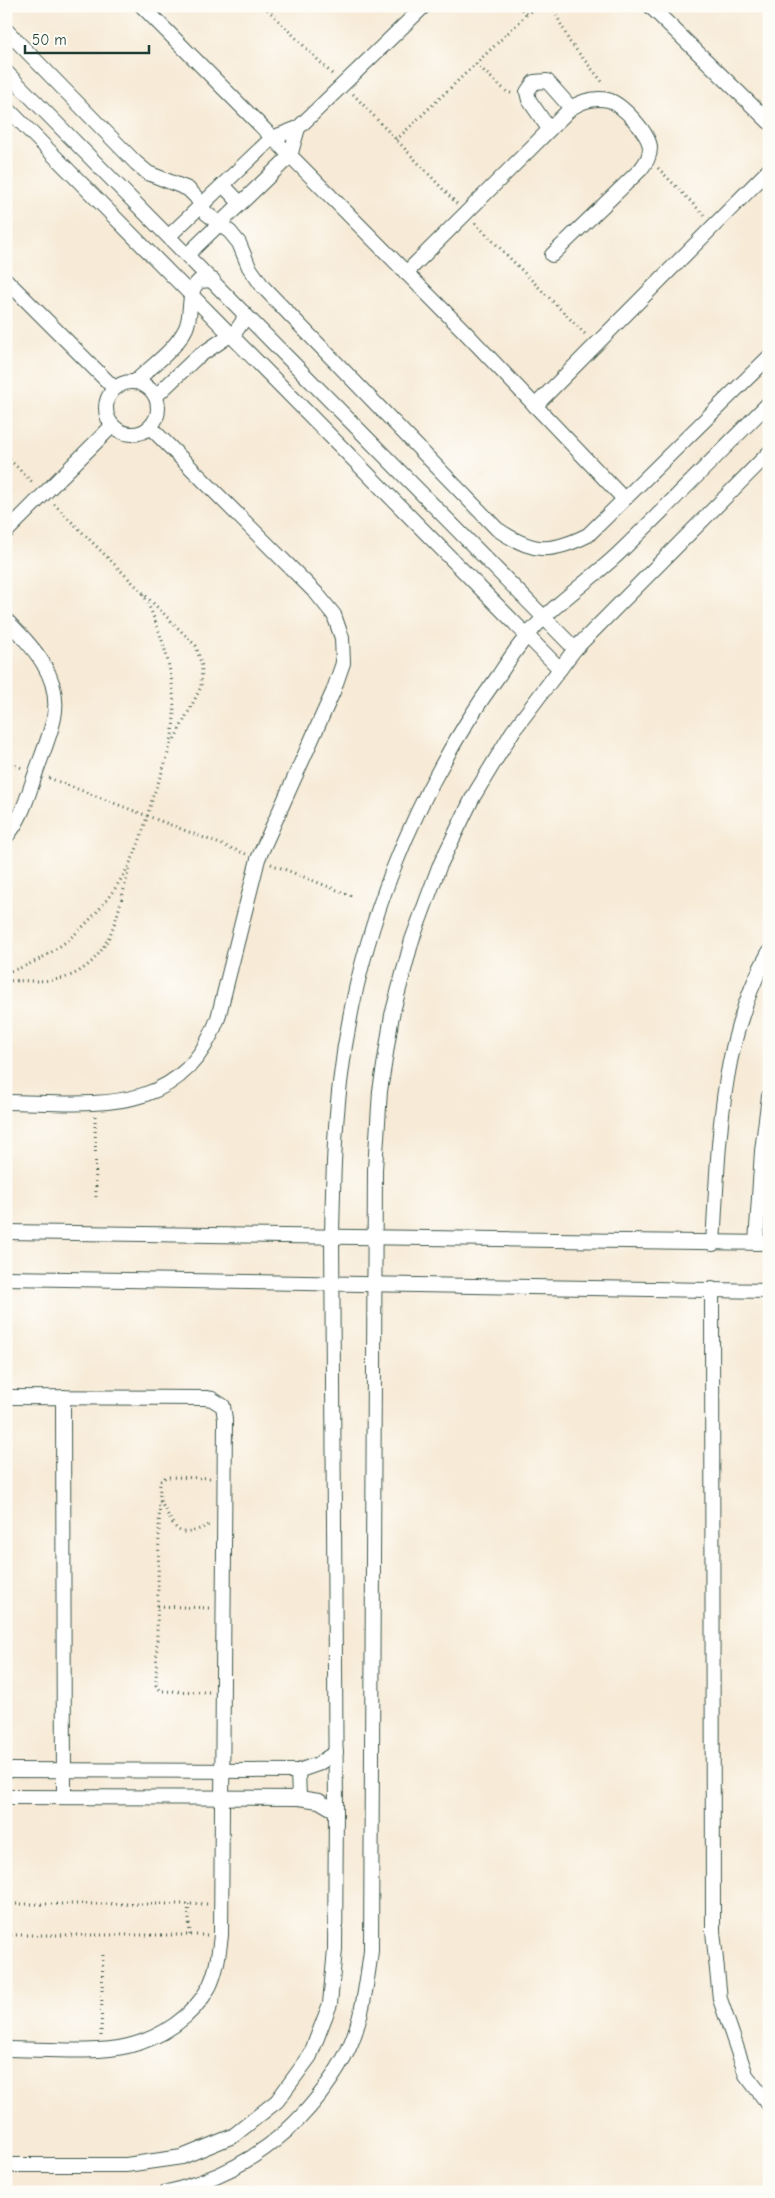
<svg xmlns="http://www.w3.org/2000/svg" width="775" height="2198" font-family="'Comic Neue',sans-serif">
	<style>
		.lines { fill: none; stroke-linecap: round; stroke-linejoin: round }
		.street-casing { stroke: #3f574c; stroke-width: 16 }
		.path { stroke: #3f574c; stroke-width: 3; stroke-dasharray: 1 4; stroke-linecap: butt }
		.street { stroke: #fff; stroke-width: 14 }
	</style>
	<rect width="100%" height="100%" fill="#fdfcf7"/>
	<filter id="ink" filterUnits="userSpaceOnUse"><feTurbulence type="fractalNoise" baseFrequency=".02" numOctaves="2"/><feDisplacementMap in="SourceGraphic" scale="10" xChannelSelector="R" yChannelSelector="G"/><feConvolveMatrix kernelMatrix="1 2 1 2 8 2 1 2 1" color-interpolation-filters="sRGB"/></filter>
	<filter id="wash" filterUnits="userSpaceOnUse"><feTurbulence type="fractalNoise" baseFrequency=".0096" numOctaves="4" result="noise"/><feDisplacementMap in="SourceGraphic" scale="20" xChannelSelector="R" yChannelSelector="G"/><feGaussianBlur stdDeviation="1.12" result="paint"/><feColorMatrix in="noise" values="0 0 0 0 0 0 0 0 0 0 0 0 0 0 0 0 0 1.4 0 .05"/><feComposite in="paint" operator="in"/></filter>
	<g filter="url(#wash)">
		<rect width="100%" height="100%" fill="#f7ead6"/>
	</g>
	<g filter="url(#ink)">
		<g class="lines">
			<g class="street-casing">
				<g id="street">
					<polyline points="142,6 464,331 624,499"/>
					<polyline points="650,6 769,122"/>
					<path d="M6 30 136 163 148 173 188 189 196 197 206 213 230 232 239 243 249 267 263 287 497 529C532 553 550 554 588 535L769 357"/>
					<polyline points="6,72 575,649"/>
					<polyline points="6,107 560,669"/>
					<polyline points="549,129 529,100 527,92 534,82 547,81 571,108"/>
					<polyline points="223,185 240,203"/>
					<polyline points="169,236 272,138 298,128 424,6"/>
					<polyline points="187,255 290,156 298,128"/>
					<path d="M406 273 571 108C582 101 594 97 608 100 621 103 650 134 650 148 650 157 646 162 641 169L552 255"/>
					<polyline points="6,280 114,388"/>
					<path d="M136 381C153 365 176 349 186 328 193 312 186 293 199 281L213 280"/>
					<circle cx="132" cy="408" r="26"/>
					<polyline points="156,396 196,358 236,331 243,321 244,313"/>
					<polyline points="535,406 769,170"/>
					<polyline points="6,532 112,426"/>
					<path d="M6 620C33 647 62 676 54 718 50 736 42 755 36 772 28 795 22 819 6 837"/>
					<path d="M6 1102C94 1103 181 1119 218 1018L258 859 333 692 343 663 342 638 334 615 317 594 150 427"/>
					<polyline points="6,1232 769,1243"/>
					<polyline points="756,1243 762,1151 769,1096"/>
					<path d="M713 1244C719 1145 719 1041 769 952"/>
					<polyline points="6,1278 769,1291"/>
					<polyline points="712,1289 713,1931 720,1999 746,2075 769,2105"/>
					<path d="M6 1397 206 1398 212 1399 223 1406 225 1419 221 1935C219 1952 217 1971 209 1987 193 2017 161 2038 128 2046 96 2054 41 2049 6 2049"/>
					<polyline points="63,1397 64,1797"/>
					<polyline points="6,1770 298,1771 318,1764 336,1752"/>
					<polyline points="298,1771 299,1798"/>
					<polyline points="6,1797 299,1798 319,1801 336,1811"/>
					<path d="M6 2165H126L182 2157 233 2136 277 2101 310 2056 330 2004 335 1949 336 1811 332 1236C333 1185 334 1134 340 1083 356 938 413 793 499 675 508 661 517 647 528 635 554 603 590 581 619 553 670 504 719 453 769 403"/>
					<path d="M167 2192C180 2190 191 2185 203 2181 264 2159 312 2115 344 2058 362 2025 366 1987 371 1951L375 1169 380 1091 392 1015 412 940 439 867 473 797 513 731 575 649 769 453"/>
				</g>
			</g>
			<g class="path">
				<polyline points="264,6 334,76"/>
				<polyline points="518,6 527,15"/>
				<polyline points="552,6 569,41 604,84"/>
				<polyline points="759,6 769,15"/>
				<polyline points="476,64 507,92 514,94"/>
				<polyline points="353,94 457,204"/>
				<polyline points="396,140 536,6"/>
				<polyline points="658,168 704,215"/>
				<polyline points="475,223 587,336"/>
				<polyline points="6,456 34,484"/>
				<polyline points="54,504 196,646 202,666 201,687 173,742"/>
				<polyline points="6,762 22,768"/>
				<polyline points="49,778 246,854"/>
				<polyline points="271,864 352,896"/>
				<path d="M6 972C58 960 105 911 129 865 140 845 146 819 153 797 163 769 174 743 174 713 174 670 161 631 143 593"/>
				<path d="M6 981C26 980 49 983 67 977 113 960 118 910 129 869"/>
				<polyline points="95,1116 96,1201"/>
				<path d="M160 1501C177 1529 175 1541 209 1525"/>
				<polyline points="158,1606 210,1608"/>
				<polyline points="209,1692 161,1691 156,1685 160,1481 166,1477 212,1478"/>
				<polyline points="6,1904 208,1904"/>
				<polyline points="188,1904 190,1935"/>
				<polyline points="6,1935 208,1935"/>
				<polyline points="101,2036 103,1952"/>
			</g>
			<use href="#street" class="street"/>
		</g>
	</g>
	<rect width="775" height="2198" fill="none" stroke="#fdfcf7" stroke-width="25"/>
	<path d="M25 45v8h124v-8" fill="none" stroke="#1f3d34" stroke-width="2.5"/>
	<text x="32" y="45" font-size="15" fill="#1f3d34" stroke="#fdfcf7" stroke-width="4" paint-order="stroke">50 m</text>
</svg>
